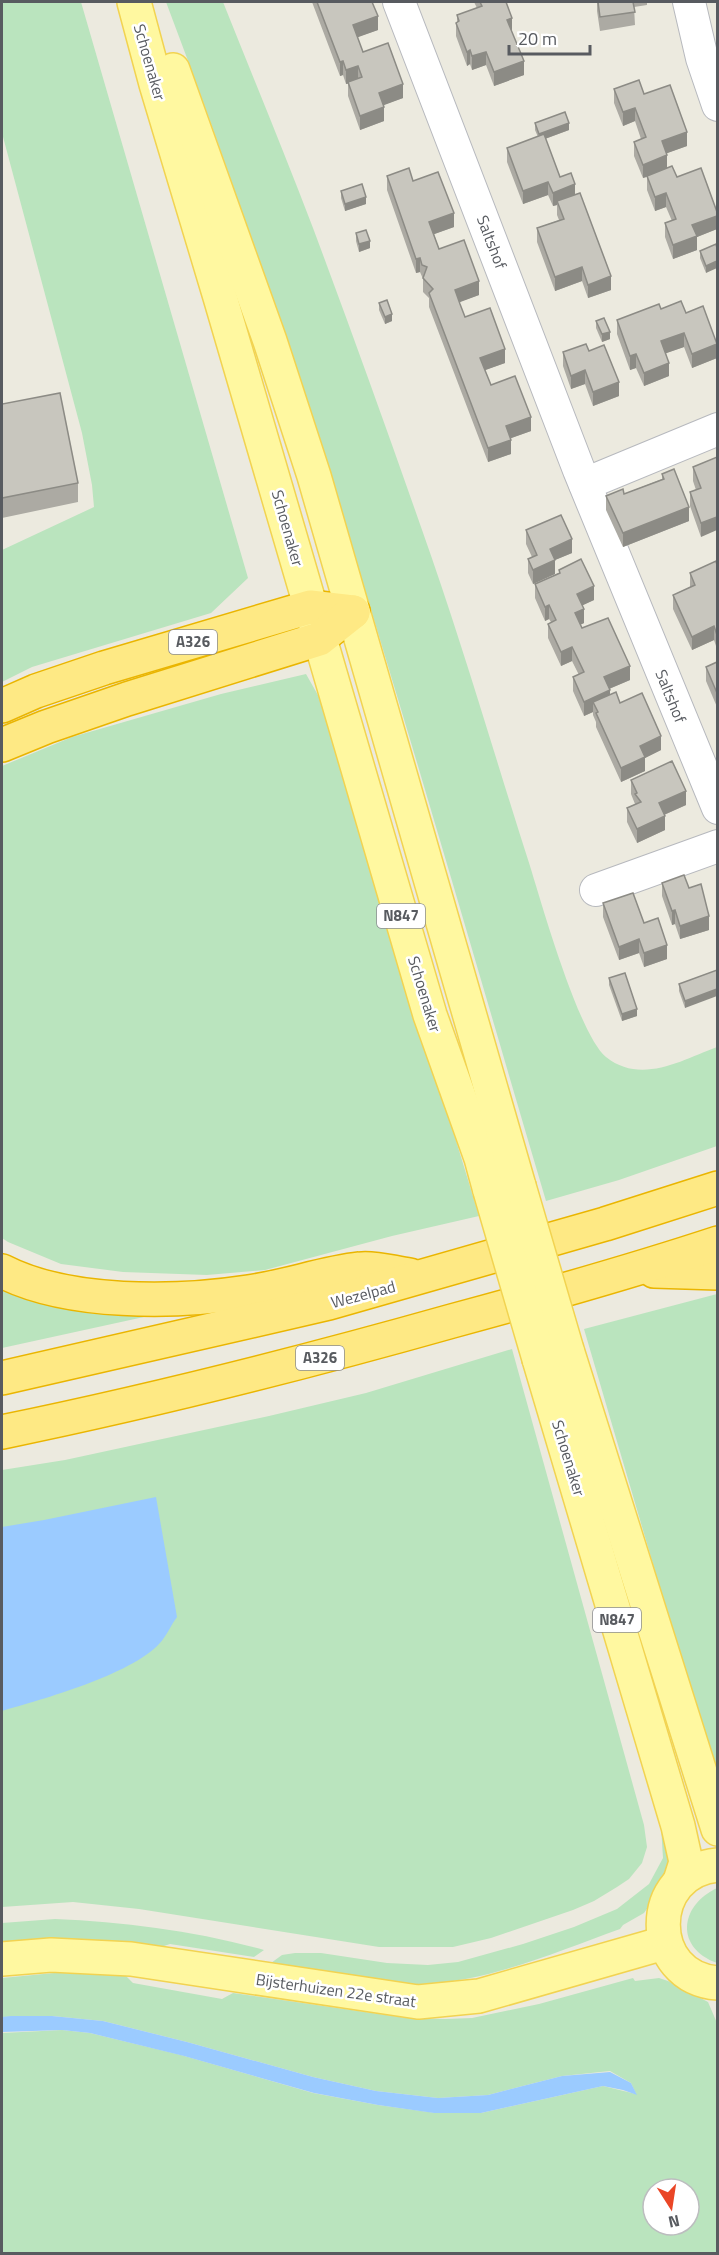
<svg xmlns="http://www.w3.org/2000/svg" width="719" height="2255" font-family="'Titillium Web',sans-serif">
	<style>
		.green { fill: #bae4be; fill-rule: evenodd }
		.water { fill: #9bcbff }
		.lines { fill: none; stroke-linecap: round; stroke-linejoin: round }
		.minor-casing { stroke: #b7b9be; stroke-width: 34 }
		.major-casing { stroke: #f2d351; stroke-width: 36 }
		.highway-casing { stroke: #eab500; stroke-width: 36 }
		.minor { stroke: #fff; stroke-width: 32 }
		.major { stroke: #fff8a0; stroke-width: 33 }
		.highway { stroke: #fee984; stroke-width: 33 }
		.major-bridge-casing { stroke: #f2d351; stroke-width: 36; stroke-linecap: butt }
		.major-bridge { stroke: #fff8a0; stroke-width: 33 }
		.wall { fill: #acaaa3 }
		.shaded-wall { fill: #8c8b85 }
		.building { fill: #c8c6be; stroke: #8c8b85; stroke-width: 1.5 }
		.labels { text-anchor: middle; stroke-width: 5; stroke-linejoin: round; paint-order: stroke }
		.shield { fill: #fff; stroke: #8a8c90; stroke-width: 1.5 }
		.shield-label { font-size: 15px; font-weight: bold; fill: #585b60 }
		.street-label { font-size: 16px; fill: #585b60; stroke: #fff }
	</style>
	<rect width="100%" height="100%" fill="#eceadf"/>
	<g class="green">
		<polygon points="2,2 81,2 248,578 211,613 32,667 2,682 2,550 94,507 92,485 82,433 2,133"/>
		<path d="M166 2H223C253 77 284 152 313 228 350 327 386 427 421 527 461 639 494 754 530 866 542 905 579 1035 606 1057 641 1085 682 1060 717 1047V1146L619 1180 546 1201C427 799 315 394 166 2Z"/>
		<polygon points="306,674 323,704 479,1216 392,1236 265,1270 207,1275 123,1272 61,1264 8,1242 2,1238 2,766 72,737 221,694"/>
		<polygon points="2,1286 16,1294 95,1314 153,1315 2,1348"/>
		<polygon points="717,1294 717,1810 682,1699 660,1588 584,1329"/>
		<polygon points="512,1349 644,1825 647,1847 642,1863 629,1879 617,1887 594,1901 573,1910 491,1938 453,1947 379,1947 139,1909 73,1902 2,1907 2,1470 65,1460 269,1416 366,1393"/>
		<path d="M617 1662 675 1852 658 1893 644 1913 623 1925 620 1929C556 1952 491 1981 423 1984 373 1987 322 1974 273 1966L271 1963 282 1955 295 1953H321L387 1963 428 1965 458 1962 523 1944 574 1927 617 1909 649 1884 663 1858 661 1826Z"/>
		<path d="M717 1888H718L717 1963C675 1948 679 1906 717 1888Z"/>
		<path d="M55 1919C125 1922 196 1931 264 1950L254 1957 170 1944 161 1947 2 1945V1923Z"/>
		<path d="M54 1973 124 1974 133 1983 222 1999 233 1993 407 2018 445 2019 472 2018 539 2004 633 1978 635 1981 659 1978 668 1981 708 2002 717 2023V2253L2 2254V2033L62 2030 90 2033 181 2055 313 2093 378 2105 436 2113H481L603 2086 636 2094 631 2083 610 2071 562 2076 488 2095 438 2098 376 2091 313 2077 187 2042 103 2021 52 2016 2 2017V1978ZM653 2189H689V2225H653Z"/>
	</g>
	<g class="water">
		<path d="M156 1497 177 1617C171 1625 166 1637 159 1644 130 1675 43 1699 2 1711V1527L44 1520Z"/>
		<polygon points="11,2016 52,2016 103,2021 187,2042 313,2077 376,2091 438,2098 488,2095 562,2076 610,2072 631,2083 637,2095 623,2090 603,2086 481,2113 434,2113 378,2105 314,2093 184,2056 90,2033 62,2030 2,2032 2,2017"/>
	</g>
	<g class="lines">
		<g class="minor-casing">
			<g id="minor">
				<polyline points="399,2 579,470 718,808"/>
				<polyline points="689,2 702,58 718,105"/>
				<polyline points="585,484 718,429"/>
				<polyline points="596,890 718,846"/>
			</g>
		</g>
		<g class="major-casing">
			<g id="major">
				<polyline points="134,2 156,84 220,297 430,1015 481,1158 490,1191"/>
				<polyline points="173,70 270,341 314,476 519,1186"/>
				<polyline points="567,1350 718,1829"/>
				<polyline points="539,1359 678,1826 686,1862 680,1881"/>
				<path d="M718 1865C645 1871 645 1978 718 1983"/>
				<polyline points="2,1959 51,1955 131,1959 418,2002 479,1996 664,1943"/>
			</g>
		</g>
		<g class="highway-casing">
			<g id="highway">
				<polyline points="2,706 36,691 104,668 310,607 353,612"/>
				<polyline points="2,745 46,727 127,699 319,639 353,612"/>
				<path d="M2 1271C68 1305 176 1303 248 1292 286 1287 323 1273 360 1269 375 1267 394 1273 410 1275"/>
				<polyline points="654,1271 718,1273"/>
				<polyline points="2,1378 329,1303 605,1224 718,1188"/>
				<path d="M2 1432C153 1401 303 1363 452 1321 541 1297 630 1272 718 1243"/>
			</g>
		</g>
		<use href="#minor" class="minor"/>
		<use href="#major" class="major"/>
		<use href="#highway" class="highway"/>
		<g class="major-bridge-casing">
			<g id="major-bridge">
				<polyline points="519,1186 567,1350"/>
				<polyline points="490,1191 539,1359"/>
			</g>
		</g>
		<use href="#major-bridge" class="major-bridge"/>
	</g>
	<g class="wall">
		<polygon points="312,2 372,2 378,30 357,37 363,52 403,98 383,105 384,121 360,130 348,96 348,84 346,84 343,75 340,76"/>
		<polygon points="474,2 506,2 512,32 524,75 494,86 486,65 472,70 470,64 467,66 456,36 456,23 457,22 457,15 477,8"/>
		<polygon points="597,2 647,2 647,5 634,7 635,25 600,31 597,11"/>
		<polygon points="614,89 644,94 687,146 667,153 667,168 677,177 717,212 717,229 697,237 697,250 673,259 665,237 665,223 672,221 666,207 655,211 647,190 647,177 643,178 634,156 634,142 641,139 635,121 623,126 614,103"/>
		<polygon points="535,123 569,130 545,139 560,177 575,195 611,290 588,298 582,281 555,291 537,242 537,228 559,220 557,215 557,205 553,206 548,195 523,204 507,162 507,148 538,137 535,130"/>
		<polygon points="387,176 413,181 454,227 434,234 439,249 479,295 459,302 465,317 505,363 485,370 491,385 531,431 511,438 511,454 488,462 429,307 429,298 423,292 423,279 420,272 416,273 387,190"/>
		<polygon points="341,191 366,204 345,211 341,198"/>
		<polygon points="356,233 370,248 359,252 356,241"/>
		<polygon points="716,244 706,273 700,258 700,251"/>
		<polygon points="379,303 392,321 385,324 379,310"/>
		<polygon points="661,309 686,313 717,358 692,368 684,347 666,353 669,376 644,386 636,368 630,370 617,334 617,320"/>
		<polygon points="596,321 610,339 602,342 596,328"/>
		<polygon points="589,351 619,396 593,406 585,384 571,389 563,366 563,352"/>
		<polygon points="2,404 78,483 78,502 2,518"/>
		<polygon points="717,457 701,537 690,506 690,492 696,490 693,481 693,467"/>
		<polygon points="662,474 689,521 623,547 606,510 606,496 624,494 662,479"/>
		<polygon points="526,530 572,553 555,560 555,574 533,584 528,573 528,559 532,557 526,544"/>
		<polygon points="717,565 717,649 714,640 692,650 673,609 673,595 690,587 690,573"/>
		<polygon points="559,570 594,600 582,605 584,623 580,625 582,628 630,680 609,689 610,694 620,703 661,750 645,758 645,771 621,782 596,727 596,722 593,715 593,712 584,716 573,691 573,677 579,675 572,661 561,666 548,638 548,624 551,622 549,619 545,621 535,598 535,584 559,573"/>
		<polygon points="717,662 717,707 706,681 706,667"/>
		<polygon points="631,780 686,805 664,815 665,830 637,843 627,822 627,808 635,804 631,794"/>
		<polygon points="662,883 689,888 709,930 680,939 675,924 672,925 662,896"/>
		<polygon points="603,903 644,923 667,959 644,967 639,953 619,960 603,917"/>
		<polygon points="717,970 685,1008 679,991 679,984"/>
		<polygon points="609,978 637,1016 622,1021 609,985"/>
	</g>
	<g class="shaded-wall">
		<polygon points="378,16 378,30 353,39 353,25"/>
		<polygon points="512,18 512,32 507,20"/>
		<polygon points="470,50 470,64 467,66 467,52"/>
		<polygon points="486,52 486,65 472,70 472,56"/>
		<polygon points="343,61 343,75 340,76 340,62"/>
		<polygon points="524,61 524,75 494,86 494,72"/>
		<polygon points="358,66 358,80 346,84 346,70"/>
		<polygon points="403,84 403,98 379,107 379,93"/>
		<polygon points="384,107 384,121 360,130 360,116"/>
		<polygon points="635,108 635,121 623,126 623,112"/>
		<polygon points="569,123 569,130 539,141 539,134"/>
		<polygon points="687,132 687,146 662,155 662,141"/>
		<polygon points="667,155 667,169 643,178 643,165"/>
		<polygon points="548,182 548,195 523,204 523,191"/>
		<polygon points="575,184 575,198 557,201 557,205 553,206 553,193"/>
		<polygon points="666,193 666,207 655,211 655,197"/>
		<polygon points="366,197 366,204 345,211 345,204"/>
		<polygon points="454,213 454,227 429,236 429,222"/>
		<polygon points="717,216 717,229 697,237 697,250 673,259 673,245 692,225"/>
		<polygon points="370,241 370,248 359,252 359,244"/>
		<polygon points="420,258 420,272 416,273 416,259"/>
		<polygon points="717,261 717,268 706,273 706,266"/>
		<polygon points="582,267 582,281 555,291 555,277"/>
		<polygon points="611,276 611,290 588,298 588,285"/>
		<polygon points="479,281 479,295 455,304 455,290"/>
		<polygon points="392,314 392,321 385,324 385,317"/>
		<polygon points="610,332 610,339 602,342 602,334"/>
		<polygon points="684,333 684,347 661,355 661,341"/>
		<polygon points="717,344 717,358 692,368 692,354"/>
		<polygon points="505,349 505,363 480,372 480,358"/>
		<polygon points="636,354 636,368 630,370 630,356"/>
		<polygon points="669,363 669,376 644,386 644,373"/>
		<polygon points="585,370 585,384 571,389 571,376"/>
		<polygon points="619,382 619,396 593,406 593,392"/>
		<polygon points="531,417 531,431 506,440 506,426"/>
		<polygon points="511,440 511,454 488,462 488,448"/>
		<polygon points="717,504 717,530 701,537 701,523"/>
		<polygon points="689,507 689,521 623,547 623,533"/>
		<polygon points="572,539 572,553 555,560 555,574 533,584 533,570 550,549"/>
		<polygon points="594,586 594,600 577,608 577,594"/>
		<polygon points="549,605 549,619 545,621 545,607"/>
		<polygon points="584,609 584,623 575,627 575,613"/>
		<polygon points="714,626 714,640 692,650 692,637"/>
		<polygon points="572,647 572,661 561,666 561,652"/>
		<polygon points="630,666 630,680 604,691 604,677"/>
		<polygon points="610,690 610,704 593,702 593,712 584,716 584,702"/>
		<polygon points="661,736 661,750 645,758 645,771 621,782 621,768 640,746"/>
		<polygon points="686,791 686,805 659,817 659,803"/>
		<polygon points="665,816 665,830 637,843 637,829"/>
		<polygon points="675,910 675,924 672,925 672,911"/>
		<polygon points="709,916 709,930 680,939 680,926"/>
		<polygon points="639,939 639,953 619,960 619,947"/>
		<polygon points="667,945 667,959 644,967 644,953"/>
		<polygon points="717,989 717,996 685,1008 685,1001"/>
		<polygon points="637,1009 637,1016 622,1021 622,1014"/>
	</g>
	<g class="building">
		<polygon points="317,2 372,2 378,16 353,25 363,52 388,43 403,84 379,93 384,107 360,116 348,82 362,77 358,66 346,70 343,61 340,62"/>
		<polygon points="480,2 506,2 512,18 507,20 524,61 494,72 486,52 472,56 470,50 467,52 456,23 459,21 457,15 482,6"/>
		<polygon points="598,2 633,2 635,12 600,17"/>
		<polygon points="639,80 644,94 670,85 687,132 662,141 667,155 643,165 634,142 646,137 635,108 623,112 614,89"/>
		<polygon points="565,112 569,123 539,134 535,123"/>
		<polygon points="544,134 560,177 571,173 575,184 553,193 548,182 523,191 507,148"/>
		<polygon points="672,166 677,177 701,168 717,212 717,216 692,225 697,236 673,245 665,223 676,219 666,193 655,197 647,176"/>
		<polygon points="409,168 413,181 438,172 454,213 429,222 439,249 464,240 479,281 455,290 460,304 465,317 490,308 505,349 480,358 491,385 515,376 531,417 506,426 511,440 488,448 429,293 433,289 423,278 427,267 422,265 420,258 416,259 387,176"/>
		<polygon points="362,184 366,197 345,204 341,191"/>
		<polygon points="580,193 611,276 588,285 582,267 555,277 537,228 564,219 557,201"/>
		<polygon points="366,230 370,241 359,244 356,233"/>
		<polygon points="716,244 717,248 717,261 706,266 700,251"/>
		<polygon points="387,300 392,314 385,317 379,303"/>
		<polygon points="681,301 686,313 703,306 717,344 692,354 684,333 661,341 669,363 644,373 636,354 630,356 617,320 659,304 661,309"/>
		<polygon points="604,318 610,332 602,334 596,321"/>
		<polygon points="586,344 589,351 604,345 619,382 593,392 585,370 571,376 563,352"/>
		<polygon points="60,393 78,483 2,498 2,404"/>
		<polygon points="717,457 717,517 701,523 690,492 701,488 693,467"/>
		<polygon points="674,469 689,507 623,533 606,496 623,489 624,494 664,479 662,474"/>
		<polygon points="561,515 572,539 550,549 555,560 533,570 528,559 537,555 526,530"/>
		<polygon points="581,559 594,586 577,594 584,609 575,613 582,628 608,618 630,666 604,677 610,690 584,702 573,677 584,672 572,647 561,652 548,624 556,620 549,605 545,607 535,584 560,573 559,570"/>
		<polygon points="716,561 717,565 717,635 714,626 692,637 673,595 695,585 690,573"/>
		<polygon points="717,662 717,693 706,667"/>
		<polygon points="616,692 620,703 642,693 661,736 640,746 645,757 621,768 596,713 598,712 593,702"/>
		<polygon points="672,761 686,791 659,803 665,816 637,829 627,808 641,802 635,794 637,793 631,780"/>
		<polygon points="684,875 689,888 701,884 709,916 680,926 675,910 672,911 662,883"/>
		<polygon points="633,893 644,923 658,918 667,945 644,953 639,939 619,947 603,903"/>
		<polygon points="717,970 717,989 685,1001 679,984"/>
		<polygon points="625,973 637,1009 622,1014 609,978"/>
	</g>
	<g class="labels">
		<g class="shield">
			<rect x="169" y="630" width="48" height="24" rx="4.5"/>
			<rect x="377" y="904" width="48" height="24" rx="4.5"/>
			<rect x="296" y="1346" width="48" height="24" rx="4.5"/>
			<rect x="593" y="1608" width="48" height="24" rx="4.5"/>
		</g>
		<g class="shield-label">
			<text x="193" y="647">A326</text>
			<text x="401" y="921">N847</text>
			<text x="320" y="1363">A326</text>
			<text x="617" y="1625">N847</text>
		</g>
		<g class="street-label">
			<text transform="translate(150 62) rotate(74)" y="6">Schoenaker</text>
			<text transform="translate(492 242) rotate(69)" y="6">Saltshof</text>
			<text transform="translate(288 528) rotate(74)" y="6">Schoenaker</text>
			<text transform="translate(671 696) rotate(68)" y="6">Saltshof</text>
			<text transform="translate(425 994) rotate(73)" y="6">Schoenaker</text>
			<text transform="translate(363 1294) rotate(-15)" y="6">Wezelpad</text>
			<text transform="translate(569 1458) rotate(73)" y="6">Schoenaker</text>
			<text transform="translate(336 1990) rotate(8)" y="6">Bijsterhuizen 22e straat</text>
		</g>
	</g>
	<rect width="719" height="2255" fill="none" stroke="#585b60" stroke-width="6"/>
	<g transform="translate(671 2207) rotate(168)"><circle r="28" fill="#ffffff" stroke="#bcbdbf" stroke-width="1.5"/>
	<path d="M0-4.5L10 22L0 15L-10 22Z" fill="#ea4626"/>
	<text y="-9" font-size="16" font-weight="bold" text-anchor="middle" fill="#585b60">N</text>
	</g>
	<path d="M509 45v9h81v-9" fill="none" stroke="#585b60" stroke-width="3"/>
	<text x="518" y="45" font-size="18" fill="#585b60" stroke="#ffffff" stroke-width="4.5" paint-order="stroke">20 m</text>
</svg>
